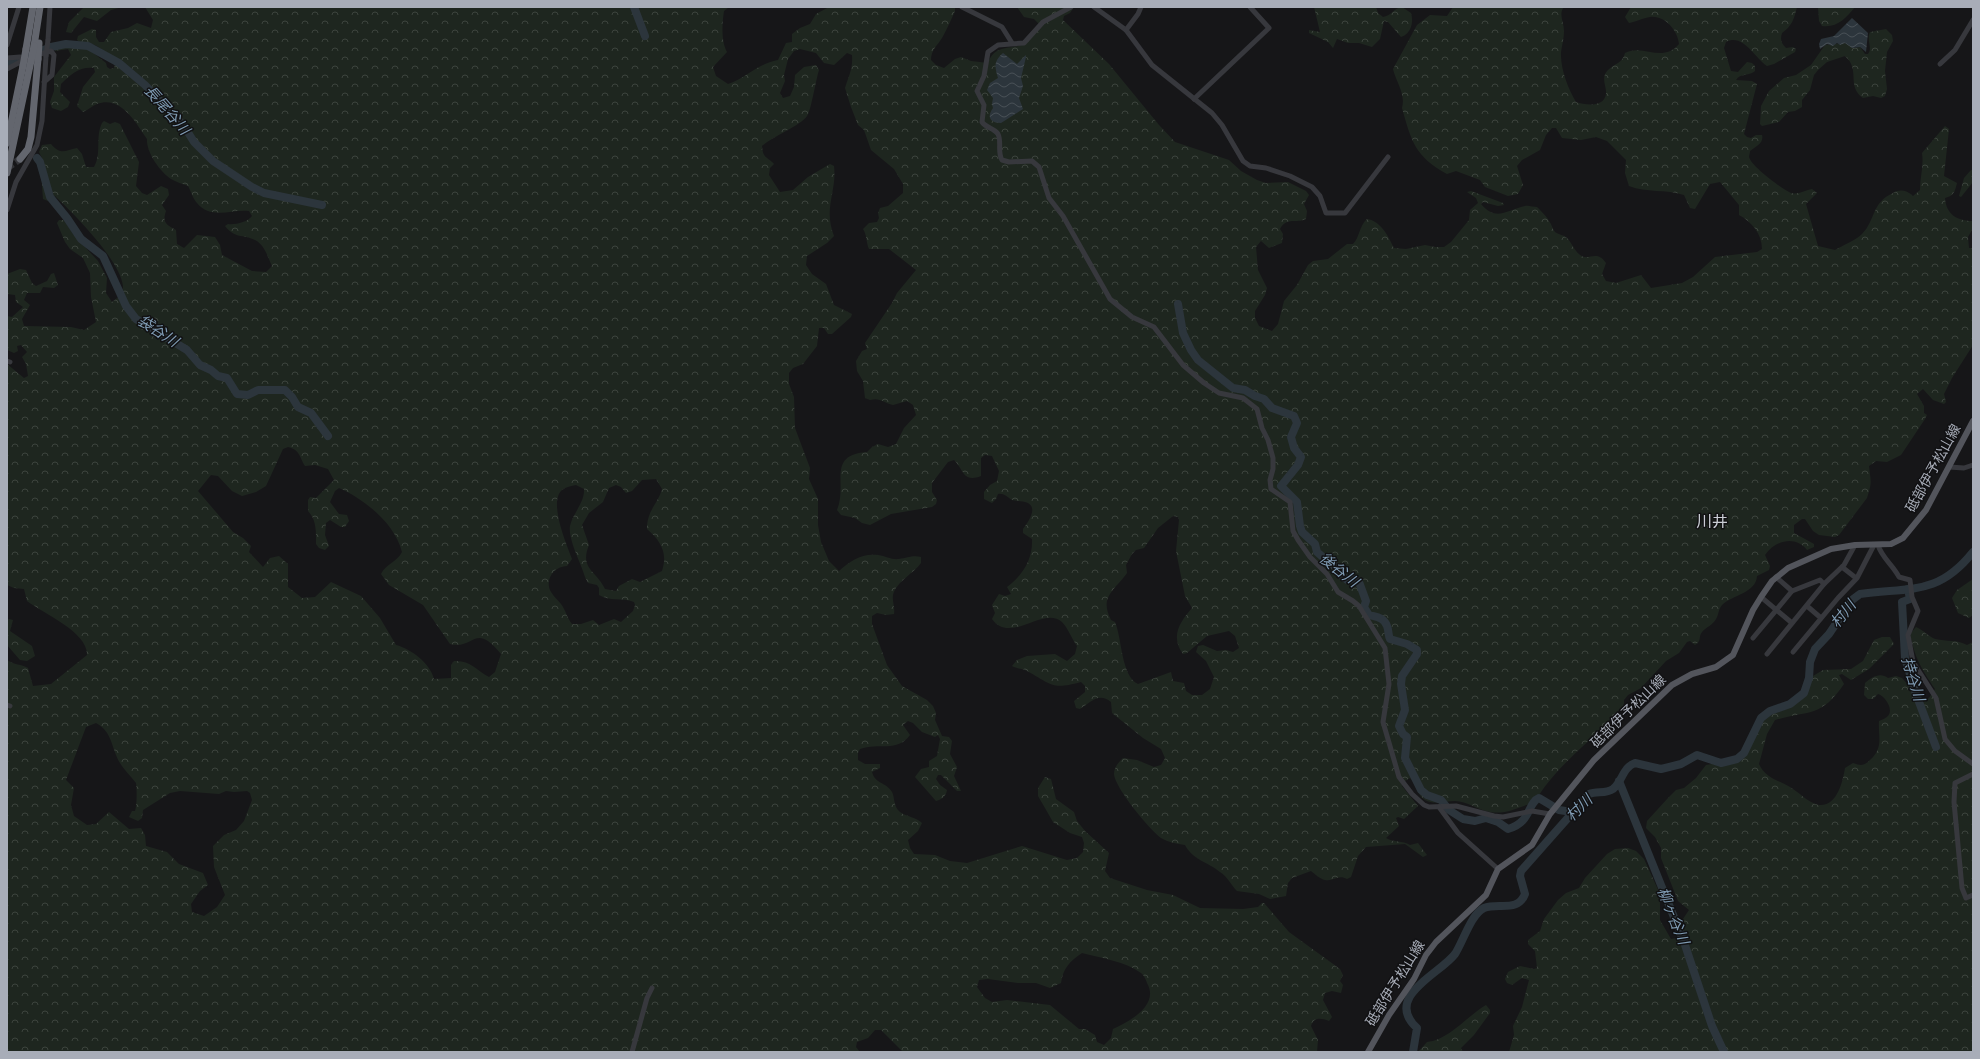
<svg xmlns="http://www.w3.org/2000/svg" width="1980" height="1059" font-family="Mulish,'Noto Sans JP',sans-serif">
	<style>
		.forest { fill: url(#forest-crowns); fill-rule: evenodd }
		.water { fill: url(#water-waves) }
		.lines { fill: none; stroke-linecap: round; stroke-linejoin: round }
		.river { stroke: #2c353c; stroke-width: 8 }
		.highway-tunnel { stroke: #333438; stroke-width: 7; stroke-dasharray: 7 3.5; stroke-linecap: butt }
		.minor { stroke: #37383d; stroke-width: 5 }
		.major { stroke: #53555c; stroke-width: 6 }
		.highway { stroke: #63666e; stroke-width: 7 }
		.minor-bridge { stroke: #37383d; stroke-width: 5 }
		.highway-bridge { stroke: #63666e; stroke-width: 7 }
		.labels { text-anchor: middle; stroke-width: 3; stroke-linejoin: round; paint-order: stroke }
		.street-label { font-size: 14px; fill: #a8adb8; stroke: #111113 }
		.water-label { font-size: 15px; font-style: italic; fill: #7f9bb3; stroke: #111113 }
		.quarter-label { font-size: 16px; fill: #c9ccd4; stroke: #111113 }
	</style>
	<defs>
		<pattern id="forest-crowns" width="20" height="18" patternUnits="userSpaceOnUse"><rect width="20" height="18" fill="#1e261f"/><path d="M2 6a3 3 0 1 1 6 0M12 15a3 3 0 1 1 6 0" fill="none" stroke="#3c433d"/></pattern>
		<pattern id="water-waves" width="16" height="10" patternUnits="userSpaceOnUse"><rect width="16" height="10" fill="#2c353c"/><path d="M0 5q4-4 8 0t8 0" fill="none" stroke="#485056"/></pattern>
	</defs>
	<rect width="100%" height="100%" fill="#161618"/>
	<g class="forest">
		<polygon points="84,7 122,7 111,10 97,21 84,17 71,33 66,32 69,22"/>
		<path d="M145 7H729L724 11C722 24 721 41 727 52L713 67 716 76 728 84C746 78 759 63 778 60L786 43 792 42V34L800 28 810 24 816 14 829 7H955V11C951 20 947 29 942 38 937 46 931 50 931 60L936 65 944 68 955 59 961 57 971 61 988 63C994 46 1007 49 1023 45L1039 24 1034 19 1024 17 1017 7H1074L1070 13 1064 16 1063 20 1109 64 1159 125 1175 142 1229 160 1241 171 1257 180 1266 183 1288 182 1306 191 1309 195 1304 204 1307 211 1306 219C1296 224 1287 216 1280 229L1283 234 1282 243 1269 248 1261 241 1256 247 1258 270 1267 288 1265 295 1255 311V318L1259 326 1272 331 1278 324 1284 301 1297 285 1308 265 1313 261 1328 259 1347 244H1353C1360 237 1359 226 1367 219 1381 221 1388 236 1394 248L1406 249 1425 245 1435 247H1444L1451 242 1469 220 1470 210 1478 203 1476 198 1467 192 1471 191 1503 203 1504 205 1498 206 1483 202 1481 204C1496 222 1507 210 1525 206 1528 205 1533 207 1537 207 1540 210 1548 218 1549 221 1552 225 1552 228 1555 232 1559 235 1565 235 1568 239 1572 244 1575 251 1579 254 1588 263 1596 248 1606 263L1602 274 1606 281 1616 283 1641 275 1651 288 1682 283 1693 277 1715 257 1757 252 1762 249C1762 234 1752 222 1739 215V205L1720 182 1710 184 1695 209 1690 208 1684 195C1666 189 1647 193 1629 186L1625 173 1626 160 1607 141 1596 137 1581 140 1562 138 1556 128H1552L1546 135 1540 150 1522 160 1517 166 1523 185 1518 194 1508 196 1485 187 1480 180 1456 171 1447 174C1415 157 1411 140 1402 108 1406 94 1396 82 1393 69L1417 25 1430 15 1447 16 1453 7H1564C1558 14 1564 22 1564 31 1564 38 1562 45 1561 52 1560 68 1568 89 1576 102 1585 105 1604 108 1606 94 1607 86 1600 78 1608 70 1614 64 1623 63 1625 53 1643 43 1662 64 1679 44 1678 31 1665 15 1650 17 1643 18 1635 22 1629 23L1625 17 1631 7H1797C1794 19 1792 26 1782 33 1780 39 1781 43 1786 48L1793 47 1796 49 1795 52 1774 64 1767 66C1754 57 1743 33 1726 42L1724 48 1731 71 1738 72 1747 62 1752 63 1755 66V71C1750 76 1740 73 1736 80L1752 81 1757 84 1744 134 1747 137 1751 138 1756 135H1762C1764 143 1756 146 1750 151 1750 153 1749 155 1749 157 1751 166 1782 189 1791 193 1798 195 1806 190 1812 189L1817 193 1806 204 1818 246 1835 250C1843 245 1855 241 1862 234 1876 220 1871 203 1893 193 1900 189 1906 190 1913 196L1920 190C1920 177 1924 166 1922 153L1945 126 1949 129 1944 176 1957 183C1955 191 1954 196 1945 198 1946 215 1958 221 1973 221V228L1968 237 1969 248H1973V345L1952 378 1944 394 1946 402 1944 404 1933 400 1923 389 1917 394 1924 406V413L1927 415 1925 419 1901 455 1887 462 1876 461 1869 466C1871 483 1872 482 1867 498L1839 535 1835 537 1819 535 1813 531 1805 519H1802L1794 525V533L1814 544V547L1807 550C1796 535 1775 540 1765 555L1770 566 1769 570 1757 576C1756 593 1732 595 1722 605 1718 610 1719 614 1716 619 1713 625 1706 627 1702 632 1698 637 1702 641 1695 645L1690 641 1687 642 1679 653 1666 661 1641 688 1628 695 1624 700V704C1619 712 1611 716 1606 725 1580 749 1552 772 1534 803 1519 806 1507 815 1490 812 1478 810 1467 801 1455 801 1445 801 1434 805 1425 800 1416 795 1418 784 1410 778L1405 781 1402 786 1418 806 1404 819 1398 817 1396 818 1399 826 1386 838C1394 843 1402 840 1410 845L1418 843 1427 855 1423 857 1405 844 1366 847 1358 856 1351 877 1347 879C1338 874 1333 882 1325 880 1320 879 1315 874 1311 871L1292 878 1288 883 1286 896 1270 899 1259 894 1237 891C1231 885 1228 877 1220 872 1208 862 1193 860 1185 845 1177 844 1168 842 1161 838 1149 829 1115 788 1114 774 1114 767 1119 762 1123 758L1137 760 1154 767 1161 765 1165 758 1161 749 1143 738 1112 713 1111 702C1099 692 1091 702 1080 709L1076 708 1074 701 1085 692V686L1081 682C1051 690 1053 685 1027 671 1023 668 1017 669 1012 666L1017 660 1027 656 1055 654 1067 661 1075 654 1077 646C1072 639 1068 628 1062 622 1044 605 1010 645 992 619L995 613 992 605 999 594 1005 596 1011 594 1007 587C1023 575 1033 559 1032 539L1023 533V529C1028 522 1040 506 1025 502 1021 501 1016 501 1012 500 1007 497 1004 493 998 494L996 499 992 503 984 499V492L990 485 997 481 999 471 992 456 985 455 981 458V476C963 483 964 470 954 460L948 462 932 483V492L937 500 936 504 932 507 891 514 870 525 862 523 855 518 841 515 837 510C848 484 826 455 867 452L872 447 878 444 888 447 896 444 904 428 916 415 913 405 907 401 893 405C884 403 880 397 870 400L865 398 863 381 857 371 856 361 862 351 867 349 865 343 892 303 897 293 916 270 889 249H869C866 242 867 235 863 229L869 223 877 222 879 218 878 213 880 208 888 206 903 193V184L894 169 871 150 864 130 858 125 851 107 845 88C849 75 853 69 852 55L847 53 834 65 824 63 816 53 800 49 794 51 788 59 784 75 785 81 780 93 783 98 790 96 794 87 795 75 804 67 816 65 819 70C816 79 811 111 807 116 800 126 773 136 762 146 763 159 767 156 774 164L770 168 769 175 780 192 793 190 808 177 830 164 834 166C837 192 823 208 834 236L827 243 807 256 806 265 812 274 826 284 834 305 852 314 851 317 832 334H828L824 328H819L817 346 803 364 793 368 789 373V384L794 397 795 428 810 468 809 479 818 499V525L821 542 829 561 839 571C850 561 862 553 878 555 886 556 891 560 899 559 908 558 912 555 921 557V563C914 573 896 582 893 595 892 601 895 607 894 614L886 615 877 613 872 616V624L887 665 902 686 927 700 933 706 936 713 935 720 942 736 949 737 952 741 950 754 957 767 954 776 961 791H957L941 775H938L936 779 940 785 947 790C946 796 943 799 936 801L915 777 921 769 929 767V761L937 756 940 739 938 735 935 737 922 732 913 723 908 721 903 725 910 735C897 753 878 742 860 749L858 753V760L865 764H880V768L872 772C875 784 886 782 892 792 895 798 893 806 900 812 907 817 916 817 922 823L918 831 908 840 910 848 914 854 935 855 950 861 967 863 1022 846 1067 860 1077 858 1083 852 1084 843 1082 837 1070 833 1053 822 1045 808 1038 796V788L1045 777 1051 779 1056 799 1074 812 1077 821 1085 831 1109 853 1105 871 1110 878 1147 890 1173 895 1200 908 1243 909 1258 907 1262 903H1264L1289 932 1340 969 1343 975 1340 981 1343 985 1341 993 1332 991 1325 993 1323 1000 1332 1017 1329 1021C1321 1018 1314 1017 1311 1026L1318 1040 1317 1052H903L881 1030H875L868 1038 857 1042 856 1047 860 1052H7V715L8 713 7 660C14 665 21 664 28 668L33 686 51 684 87 655C88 632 44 614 27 601L24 589 14 588 7 585V364L24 378 28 376 26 364 22 357 27 352 21 345 17 346 18 351 14 353 7 350V316L12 317 23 307 16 302 15 295 7 294V274L20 269 26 270 32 283 36 286 47 281 51 274 54 273 58 285 54 288 43 287 40 293H27L24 300 30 305 22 319 24 326 71 327 84 330 96 322 91 297 90 273 83 258 70 249 65 242 57 223 59 220H64L73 234 98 261 107 278 106 293 112 302 121 295C122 293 123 289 123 286 120 260 74 214 55 196L48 201 43 199 41 172 44 162 39 152 42 145 51 144C61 156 66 150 77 148L82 154 86 167H94C102 154 95 137 102 123L104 121 110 124 115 122 120 124 139 162 136 186 142 193 147 195 161 186 168 189 169 195 162 205 166 211C162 222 166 225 176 230L177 244 184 248 197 235 215 237 220 245 222 255 252 271 266 272 272 266C268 258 265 245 255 240 243 234 235 239 225 226L228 224C235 225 248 222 252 216L249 211C231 209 211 220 197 203 193 199 191 191 188 186 183 184 176 182 171 179 160 172 146 152 147 139 136 123 121 95 97 104 92 106 88 110 83 112L77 106 83 87 95 72 94 68C80 66 71 74 61 84L60 92 70 102 68 107 61 111 52 108 50 102 54 91V77L71 55 68 49 55 51V48L72 45 86 47 106 63 107 67 110 69 114 68 115 64C108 57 105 50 95 45 88 42 82 45 77 40L78 36 92 29 96 30V37L99 42H104L111 32 128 28 137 23 151 28 153 20ZM288 447C300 450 299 456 305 466L315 465 328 469 334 480 316 498 310 497 308 500V511C317 520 316 533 316 544L319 548 325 550 329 546 325 535 326 523 330 520 341 527H345L349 521 347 515 339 514 330 502 335 491 339 488C366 500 395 524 402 552 397 562 386 564 381 574L389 585 423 605 450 644C475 650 474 621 501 654L495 672 489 677C476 670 470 660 454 661L451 665V678L434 679C430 663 411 649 396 645L380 618 361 596 331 582 315 597 302 598 288 587V564L279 556 270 558 263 567 249 552 251 546 243 538 233 532 198 491 211 475 218 476 232 491 242 496 256 492 266 486 283 449ZM656 479 662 489C658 504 647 510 647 529 661 541 668 553 662 571L640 582 632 579 619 586 616 591 605 589C597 571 579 569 589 545L582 525 589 513 603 502 609 488 616 485 621 487 626 493 632 491 642 480ZM576 485 584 489C585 502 573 513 570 526 568 540 581 563 585 577L588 583 597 585 599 588V595C610 602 622 597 634 602L635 605 633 611 621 622 614 619 599 625 593 620 581 624H572C567 618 566 611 561 604 558 600 554 597 551 592 544 580 554 566 567 566L572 559C567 545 548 502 562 490 566 487 571 486 576 485ZM1173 516 1178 517 1179 520 1176 551 1185 596 1192 608C1180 622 1170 636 1183 654L1187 653 1207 636 1229 631 1235 636 1239 648 1233 652 1226 650 1217 651 1203 645 1198 646 1196 652 1206 661 1214 677 1210 689 1202 695H1192L1186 691 1184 683 1173 681 1171 672 1138 684C1121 676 1122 638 1115 622L1111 620C1099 597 1114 591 1127 573L1126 565 1132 554 1136 550 1144 548 1158 528ZM96 723C113 732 111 748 120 763 124 770 131 776 136 783 137 789 137 806 135 811H132L129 817 138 821 142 818 143 810 170 793 180 791 219 794 226 791 234 792 247 791 250 793 252 800 244 821 236 830 224 835 213 846 214 867 225 895 217 907 204 916 192 912 191 904 200 891 208 885 203 873 179 864 167 852 146 846 145 835 141 828 129 829 109 812 96 824 87 825 74 816 71 805 74 788 66 780 86 727ZM1082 953C1100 958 1125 961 1141 973 1144 975 1146 980 1147 983 1160 1005 1129 1022 1113 1029L1111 1038 1104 1045 1097 1042 1095 1035 1085 1029H1079L1050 1005 1007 1000 992 1002 985 998 977 987 979 980 988 979 1018 983H1036L1050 988 1061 983C1063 968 1070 961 1082 953Z"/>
		<path d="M1314 7H1376L1378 13 1383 17C1391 16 1394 8 1402 7L1411 13C1414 22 1411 34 1401 37L1388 22 1384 21 1380 39 1372 47 1359 43H1348L1337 39 1333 48 1328 42 1309 33V30L1320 32Z"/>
		<path d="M1818 7H1855C1846 18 1837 28 1822 26L1819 21Z"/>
		<path d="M1886 29 1892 35 1893 41 1887 52 1885 71 1887 89 1885 96 1881 98 1873 96 1863 98C1846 86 1861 70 1845 56L1827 62 1818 70 1814 75 1810 90 1802 100V107L1795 111 1788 112 1779 122 1762 126 1760 124 1761 106 1769 91 1784 78 1796 75 1811 65 1825 45 1845 43 1854 48 1860 47 1865 54H1868C1873 48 1866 40 1870 32Z"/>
		<polygon points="1971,170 1973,170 1973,182 1961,197 1959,196 1964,178"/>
		<polygon points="1973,579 1973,615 1969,618 1958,613 1952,598 1957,590"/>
		<polygon points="9,619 13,620 10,631 32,646 35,656 27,661 20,660 7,645 7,620"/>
		<path d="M1916 627C1923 630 1928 636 1935 639 1947 642 1956 639 1967 645L1973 642V1052H1509L1514 1035 1513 1026 1522 1007 1529 980 1522 978 1512 985 1507 983 1505 979 1508 972 1520 966 1534 969 1537 968 1535 951 1528 944V940L1540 931 1544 919 1558 900 1566 893 1579 888 1585 878 1607 854 1615 849 1628 848 1636 851 1644 859 1660 894V920L1671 939 1678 938 1683 929V919L1689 910 1678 901 1661 858V848L1655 837 1646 828 1647 821 1668 798 1676 790 1684 788 1696 778 1706 765 1712 764 1722 766 1739 761 1746 755 1763 719 1772 712 1789 706 1807 690 1813 676 1823 670 1851 669 1863 661 1874 640 1882 637H1890L1894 644 1869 669 1851 680 1842 674 1839 675 1844 684C1821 718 1809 710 1775 720L1767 734 1759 764C1765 778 1778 780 1790 787 1799 792 1808 803 1819 805 1837 807 1843 781 1845 768L1853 763C1861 766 1864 766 1870 760 1884 747 1878 737 1879 721 1882 720 1886 718 1888 716 1894 709 1885 696 1878 694L1873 699H1868L1864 695 1865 683C1872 677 1880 672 1888 678L1896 676 1902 678 1923 702 1929 698 1935 689C1921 668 1915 658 1910 634Z"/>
		<path d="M1486 1005 1490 1010V1013L1474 1035 1461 1048 1463 1052H1418L1427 1042C1449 1040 1467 1016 1486 1005Z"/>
	</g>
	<g class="water">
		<polygon points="1852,18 1868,33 1866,52 1860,47 1852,48 1845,43 1840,45 1837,43 1833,46 1827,44 1820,49 1819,44 1821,39 1834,36"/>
		<path d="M1003 53 1017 64 1026 55V57L1021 78 1023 86 1019 98 1023 109 1001 123C991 123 986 118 993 108L992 104 993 98 987 90 990 83 998 78C995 67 993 62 1003 53Z"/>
	</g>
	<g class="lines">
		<g class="river">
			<polyline points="634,7 645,36"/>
			<polyline points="7,65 51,47 66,44 88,46 119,63 145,85 184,126 194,142 213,161 252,187 264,193 322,205"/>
			<polyline points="37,158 40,162 50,197 67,218 81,239 103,256 126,306 136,319 187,350 200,365 211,370 218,376 227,378 237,394 248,395 258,390 285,390 292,397 298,407 311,413 328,436"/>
			<path d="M1178 304 1183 333 1191 350 1198 360 1233 388 1245 390 1255 396 1264 399 1272 408 1294 416 1297 423 1291 437 1294 448 1301 457 1298 465 1281 486 1297 502 1300 526 1302 532 1315 544 1317 552 1332 565 1338 567 1341 575 1347 580 1354 579 1359 582 1366 601 1364 607 1369 615C1376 617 1384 617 1387 626 1389 631 1388 635 1390 639L1407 644 1417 650V654L1402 676 1401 684 1405 710 1399 726 1403 734 1407 737 1405 758 1421 790 1427 795 1441 800 1449 810 1463 819 1475 821 1486 818 1498 822 1508 829C1532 822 1527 803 1539 798L1559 810 1572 812"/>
			<polyline points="1908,589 1910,599 1902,602 1905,658 1916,694 1936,747"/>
			<polyline points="1619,781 1684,942 1712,1026 1724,1052"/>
			<path d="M1413 1052 1417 1028C1383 997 1440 974 1455 954 1463 942 1471 914 1484 908 1498 902 1518 913 1525 894L1520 876 1521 871 1589 794C1597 791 1606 794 1613 789 1622 782 1623 767 1635 763L1661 769 1681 764 1697 755 1721 763 1737 759 1744 753 1761 718 1770 711 1790 704 1804 693 1809 678 1810 662 1815 649 1829 634 1852 600 1860 594C1910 587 1938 596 1973 552"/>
		</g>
		<polyline class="highway-tunnel" points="7,168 20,159"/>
		<g class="minor">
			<polyline points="962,7 1002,27 1012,43"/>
			<path d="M1071 7 1043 22 1024 43 998 45 988 52 984 76 977 91 984 105 982 122C986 128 994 128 998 134 1002 142 997 152 1002 160L1009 162 1032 161 1039 167 1049 198 1063 216 1110 299 1132 317 1154 327 1183 365 1204 383 1219 393 1243 398 1257 409 1262 428 1268 440 1273 458V469L1270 480 1271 489 1290 502 1293 531 1298 540 1310 557 1327 574 1338 592 1353 601 1359 606 1385 648 1389 684 1383 722 1399 777 1412 794 1424 805 1429 807 1456 806 1494 816 1503 817 1532 811 1550 814"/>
			<polyline points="1094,7 1126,30 1152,65 1212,113 1222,125 1243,161 1250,166 1266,168 1290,176 1312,187 1320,196 1326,213 1345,213 1388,157"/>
			<polyline points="1126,30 1138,14 1141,7"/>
			<polyline points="48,40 50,7"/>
			<polyline points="7,45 19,7"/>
			<polyline points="37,55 51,51 54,55 52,75 44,82"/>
			<polyline points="7,58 20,57 22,61"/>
			<polyline points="1940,64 1955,50 1973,20"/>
			<polyline points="7,69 26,59"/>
			<polyline points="1194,99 1269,28 1250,7"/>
			<polyline points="7,210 16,182 37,145 42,121 46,56"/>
			<polyline points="7,361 10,362"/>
			<polyline points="1949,467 1964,468 1973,465"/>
			<path d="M1878 545C1882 558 1893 565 1899 577L1910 580 1912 597 1918 611 1908 635 1913 662 1936 698 1945 739 1955 751 1973 764"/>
			<polyline points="1842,567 1856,578"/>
			<polyline points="1776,577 1792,591"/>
			<polyline points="1761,597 1792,623"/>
			<polyline points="1807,606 1821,618"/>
			<polyline points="1753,638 1792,591 1820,580 1824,584"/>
			<polyline points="1793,652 1838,598 1857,578 1874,545"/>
			<polyline points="1767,654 1824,584 1844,565 1855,545"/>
			<polyline points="7,705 10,706"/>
			<polyline points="1973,774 1955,783 1954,802 1962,888 1966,898 1973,895"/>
			<polyline points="1439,807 1458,833 1498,869"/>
			<polyline points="632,1052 647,998 652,988"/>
		</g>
		<polyline class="major" points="1368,1052 1389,1015 1414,979 1426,955 1436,942 1486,895 1498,869 1532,845 1550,814 1594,760 1672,685 1692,674 1716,667 1733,655 1753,610 1761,597 1772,581 1788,568 1831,549 1855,545 1891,544 1903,538 1926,510 1973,421"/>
		<g class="highway">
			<polyline points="34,46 40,7"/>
			<polyline points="26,49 33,7"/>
			<polyline points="7,143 23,66"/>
			<polyline points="20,159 28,149 31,137 38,59"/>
			<polyline points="7,173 31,61"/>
		</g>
		<polyline class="minor-bridge" points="46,56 48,40"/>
		<g class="highway-bridge">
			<polyline points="38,59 39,43"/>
			<polyline points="31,61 34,46"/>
			<polyline points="23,66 26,49"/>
		</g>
	</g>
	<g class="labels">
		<g class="street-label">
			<text transform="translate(1933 468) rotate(-61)" y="5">砥部伊予松山線</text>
			<text transform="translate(1628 711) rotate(-44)" y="5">砥部伊予松山線</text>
			<text transform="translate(1395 983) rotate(-58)" y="5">砥部伊予松山線</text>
		</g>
		<g class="water-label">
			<text transform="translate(167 110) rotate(49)" y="5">長尾谷川</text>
			<text transform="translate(158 331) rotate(33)" y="5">袋谷川</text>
			<text transform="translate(1339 570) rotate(38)" y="5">後谷川</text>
			<text transform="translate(1843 614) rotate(-51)" y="5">村川</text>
			<text transform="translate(1913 679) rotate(73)" y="5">持谷川</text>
			<text transform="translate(1579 808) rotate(-44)" y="5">村川</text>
			<text transform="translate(1673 916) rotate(68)" y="5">柳ヶ谷川</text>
		</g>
		<g class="quarter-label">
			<text x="1712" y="527">川井</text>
		</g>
	</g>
	<rect width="1980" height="1059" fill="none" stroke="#a8adb8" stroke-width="16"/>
</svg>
